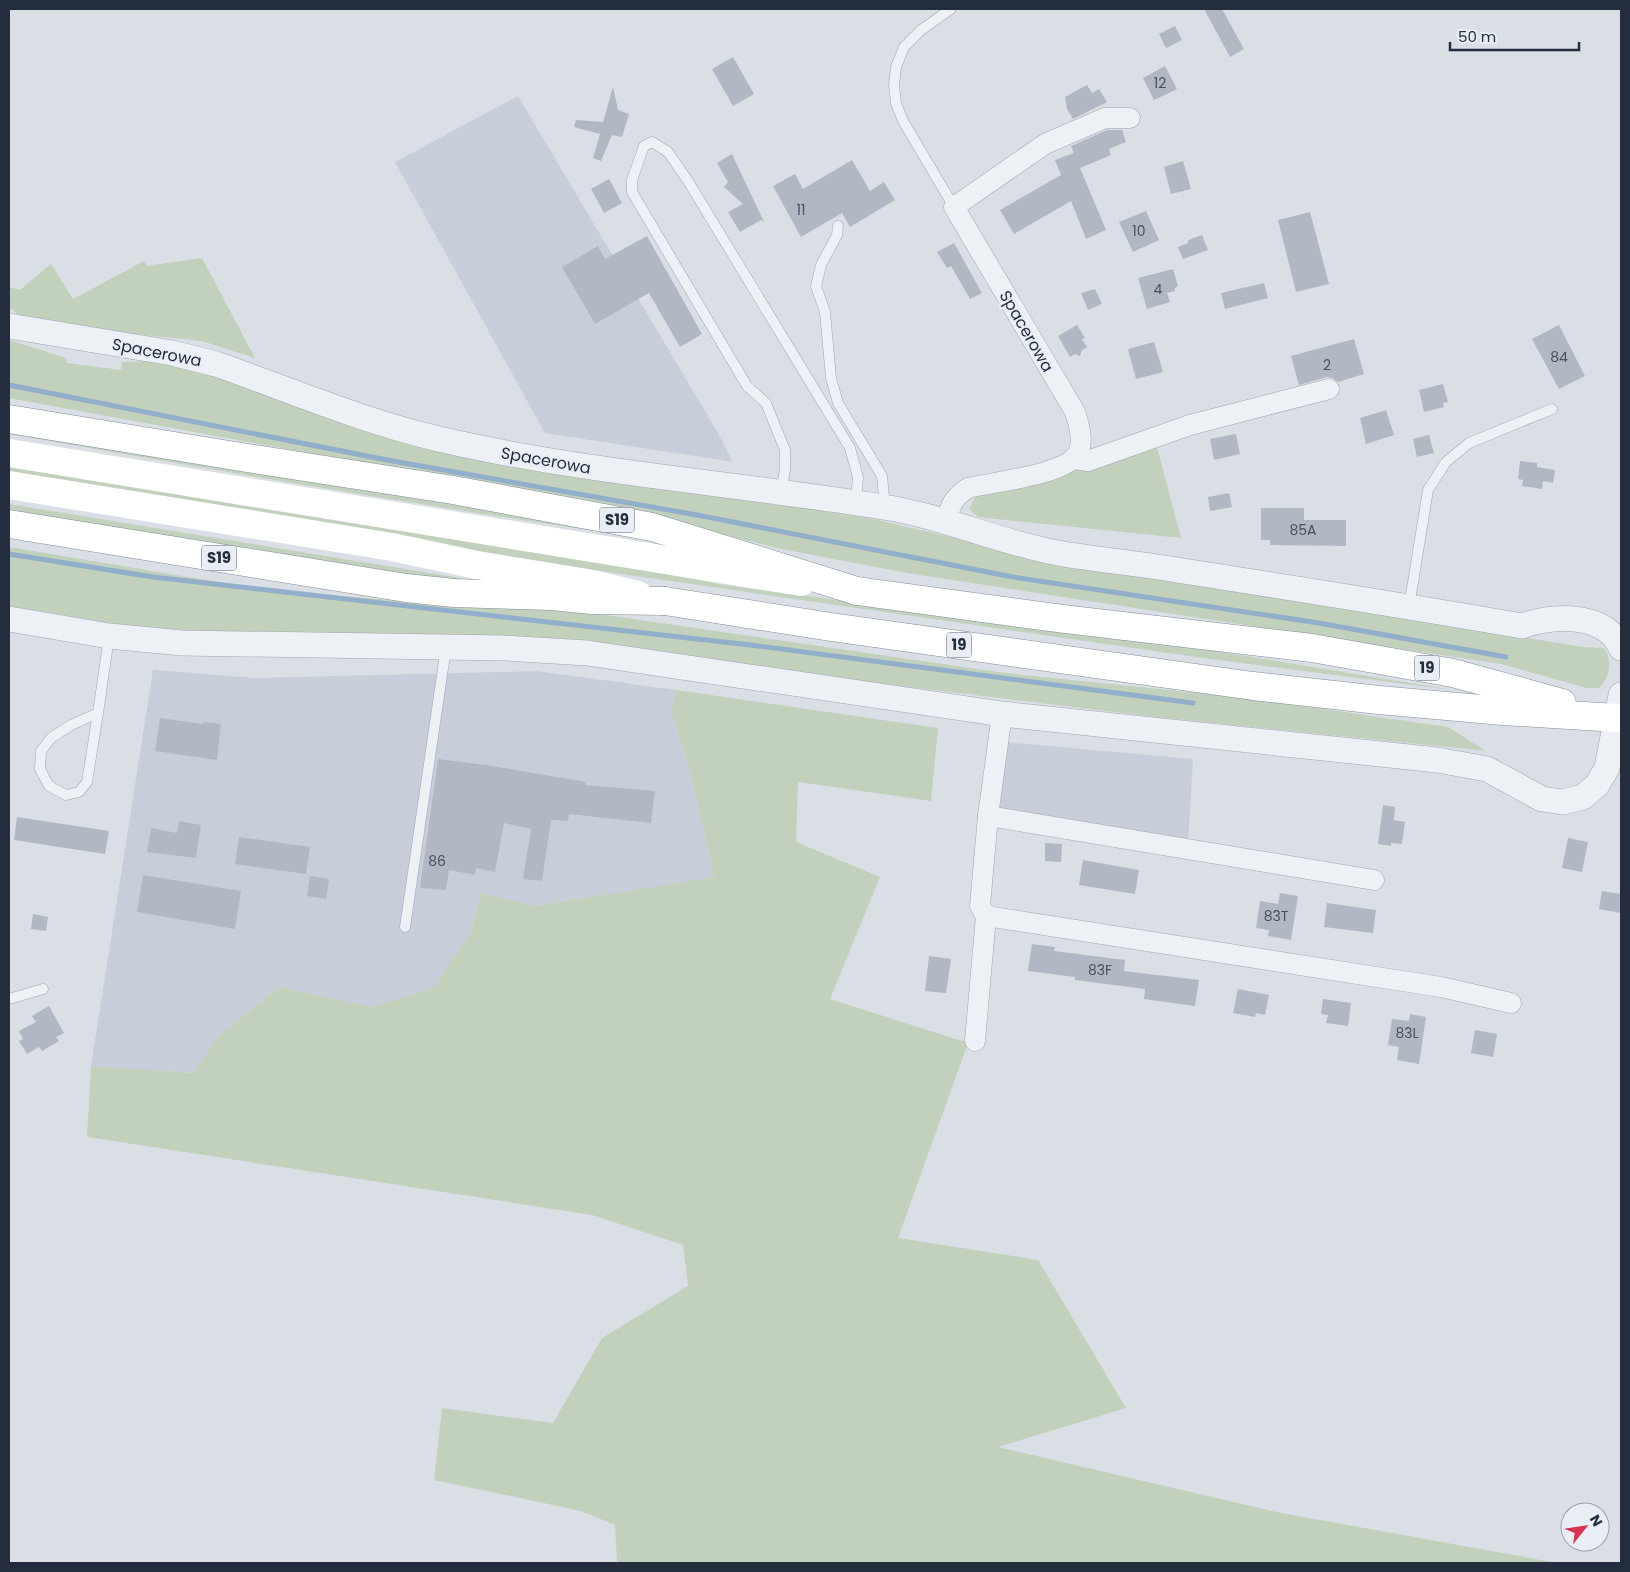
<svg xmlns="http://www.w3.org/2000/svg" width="1630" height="1572" font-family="Poppins,sans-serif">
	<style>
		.built { fill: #c8ced9 }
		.green { fill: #c1d1bb }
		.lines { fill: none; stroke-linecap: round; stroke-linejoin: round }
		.stream { stroke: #91aeca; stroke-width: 5 }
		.building { fill: #b1b8c4 }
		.service-casing { stroke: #9fa6b0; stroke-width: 11 }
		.minor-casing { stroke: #9fa6b0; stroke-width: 21 }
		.tertiary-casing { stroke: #9fa6b0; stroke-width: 26 }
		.trunk-casing { stroke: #818d9e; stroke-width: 29 }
		.motorway-casing { stroke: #818d9e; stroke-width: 29 }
		.service { stroke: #edf0f5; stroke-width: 10 }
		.minor { stroke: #edf0f5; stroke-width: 20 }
		.tertiary { stroke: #edf0f5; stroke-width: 25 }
		.secondary { stroke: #fff; stroke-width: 28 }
		.trunk { stroke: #fff; stroke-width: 28 }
		.motorway { stroke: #fff; stroke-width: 28 }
		.labels { text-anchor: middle; stroke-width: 4.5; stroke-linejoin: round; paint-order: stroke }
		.number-label { font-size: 14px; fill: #46505f }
		.shield { fill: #e9eef4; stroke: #5e6774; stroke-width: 1 }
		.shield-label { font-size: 15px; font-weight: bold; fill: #232d3d }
		.street-label { font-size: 16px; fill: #232d3d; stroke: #e9eef4 }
	</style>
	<rect width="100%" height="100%" fill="#dadfe6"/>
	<g class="built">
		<polygon points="518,96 718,433 733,462 545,433 395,162"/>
		<polygon points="153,670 256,678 537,671 676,690 671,711 690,770 714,877 535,906 481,893 470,934 432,989 371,1007 279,987 219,1036 193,1073 91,1066"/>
		<polygon points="1005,742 1193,759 1188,844 999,820"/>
	</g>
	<g class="green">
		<polygon points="202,258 255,358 202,341 133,334 19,317 14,310 9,309 9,287 20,290 51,264 73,299 144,261 147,266"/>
		<path d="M9 340 66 358 67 363 121 370 122 362 158 361 191 367 259 389 774 503 873 519 1075 566 1583 647 1604 648C1613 661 1610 677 1599 688H1587L1501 664 1461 658 907 573 777 548 687 525 368 464 9 398Z"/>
		<path d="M9 426 676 543C453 511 231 473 9 434Z"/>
		<polygon points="1157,447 1181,538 978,517 969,509 976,496 1011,488"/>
		<polygon points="9,463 618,565 725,585 1197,648 1459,691 1203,658 594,570 9,476"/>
		<polygon points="9,504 460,578 459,585 9,515"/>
		<polygon points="9,547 259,589 425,603 578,611 1005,673 1255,699 1448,727 1486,751 1156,717 853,680 571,639 174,630 116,624 9,606"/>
		<polygon points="676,690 938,728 931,801 798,782 796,842 880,877 830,999 968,1043 898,1238 1038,1260 1126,1408 998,1447 1276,1512 1557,1563 617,1563 615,1525 581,1511 434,1480 442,1408 553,1423 602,1338 688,1286 683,1245 592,1215 87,1137 91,1066 193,1073 219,1036 279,987 371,1007 432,989 470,934 481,893 535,906 714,877 690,770 671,711"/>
	</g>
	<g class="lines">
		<g class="stream">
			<polyline points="9,385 387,460 697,515 1013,577 1319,623 1506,657"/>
			<polyline points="9,554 153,577 750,645 1193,703"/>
		</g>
	</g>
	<g class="building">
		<polygon points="1204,9 1222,9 1244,49 1230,57"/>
		<polygon points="1175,26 1182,40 1166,48 1159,34"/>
		<polygon points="733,57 754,94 733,106 712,69"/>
		<polygon points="1165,66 1177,89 1154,100 1143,78"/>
		<polygon points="1087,85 1092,93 1099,89 1107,102 1073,119 1067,109 1065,97"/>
		<polygon points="613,87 618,110 629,114 622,137 612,135 601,161 593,158 600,134 574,127 576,120 603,122"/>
		<polygon points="1107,130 1122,130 1126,142 1109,149 1111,155 1080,168 1106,230 1086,239 1071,201 1014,234 1000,210 1061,175 1055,160 1074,153 1071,146"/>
		<polygon points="732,154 764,222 761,220 740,232 728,212 743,204 724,187 728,182 717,163"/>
		<polygon points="852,160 870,191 884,182 895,200 850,227 842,213 801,237 773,186 795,174 803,189"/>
		<polygon points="1183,161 1191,189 1171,194 1164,167"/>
		<polygon points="609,179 622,203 604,213 591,189"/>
		<polygon points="1146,211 1159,240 1133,252 1119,222"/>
		<polygon points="1310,212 1329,284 1296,292 1278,220"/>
		<polygon points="1202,235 1208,250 1183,259 1178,247 1188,243 1188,240"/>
		<polygon points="647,236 702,334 680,347 649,293 595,324 562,267 598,246 605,259"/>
		<polygon points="954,243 982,293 970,299 951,266 947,268 937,252"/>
		<polygon points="1173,269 1178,286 1175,288 1175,291 1167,293 1170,302 1147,309 1138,278"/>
		<polygon points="1264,283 1268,298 1225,309 1221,293"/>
		<polygon points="1095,289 1102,304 1088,310 1081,293"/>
		<polygon points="1077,325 1085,338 1082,339 1087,347 1082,350 1080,356 1075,354 1070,357 1058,336"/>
		<polygon points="1559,325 1585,376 1559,389 1532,339"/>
		<polygon points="1354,339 1364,374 1338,382 1333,378 1327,377 1299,385 1291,356"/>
		<polygon points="1154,342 1163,372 1136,379 1128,349"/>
		<polygon points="1443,384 1448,402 1443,403 1444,407 1424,412 1419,390"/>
		<polygon points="1386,410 1394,435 1366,444 1360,418"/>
		<polygon points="1236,434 1240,454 1214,460 1210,439"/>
		<polygon points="1429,435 1434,453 1417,457 1413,439"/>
		<polygon points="1520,461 1537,463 1537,467 1555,470 1553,483 1543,481 1542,489 1522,486 1523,480 1518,479"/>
		<polygon points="1229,493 1232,507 1210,511 1208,497"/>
		<polygon points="1261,508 1304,508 1304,520 1346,520 1346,546 1270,545 1270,540 1261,540"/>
		<polygon points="160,718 203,724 203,722 221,724 217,760 155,751"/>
		<polygon points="438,759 486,765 586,782 586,785 655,791 651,823 569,814 568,821 551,820 542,881 523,879 531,829 504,823 495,872 476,868 475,875 449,870 446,890 420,888"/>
		<polygon points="1383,805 1395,807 1394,820 1405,822 1402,844 1391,843 1391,846 1378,844"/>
		<polygon points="17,817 109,831 105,854 14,840"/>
		<polygon points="179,821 201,825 196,858 147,852 151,828 177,833"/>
		<polygon points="239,837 310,847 306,874 235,864"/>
		<polygon points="1568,838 1588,842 1582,872 1562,868"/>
		<polygon points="1045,843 1062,844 1061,862 1045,861"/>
		<polygon points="1083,860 1139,870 1135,894 1079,885"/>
		<polygon points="143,875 241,891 235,929 137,912"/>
		<polygon points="310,876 329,879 326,899 307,896"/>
		<polygon points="1602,891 1621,894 1621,913 1599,909"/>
		<polygon points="1280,893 1298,896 1291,940 1268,936 1269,930 1256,928 1260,901 1278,904"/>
		<polygon points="1327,903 1376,910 1373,933 1324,927"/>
		<polygon points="33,914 48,917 46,931 31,929"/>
		<polygon points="1032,944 1055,947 1054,951 1125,960 1124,971 1199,980 1195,1006 1144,999 1145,989 1075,980 1075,977 1028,971"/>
		<polygon points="929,956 951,959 946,993 925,991"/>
		<polygon points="1238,989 1269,995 1265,1015 1256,1013 1255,1017 1233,1013"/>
		<polygon points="1323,999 1351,1003 1348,1026 1326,1023 1328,1015 1321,1014"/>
		<polygon points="49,1006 64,1033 56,1037 59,1041 42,1051 39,1047 27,1054 19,1041 23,1039 19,1031 36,1022 32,1016"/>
		<polygon points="1410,1014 1426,1017 1419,1064 1397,1060 1399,1047 1388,1045 1392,1019 1409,1021"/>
		<polygon points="1475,1030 1497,1034 1493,1057 1471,1053"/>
	</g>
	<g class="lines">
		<g class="service-casing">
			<g id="service">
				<polyline points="951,9 921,30 904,47 896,67 894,85 896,103 903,121 954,207"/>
				<polyline points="838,226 837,235 821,265 816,286 825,312 831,378 838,403 882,476 885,507"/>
				<polyline points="781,493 785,470 785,450 766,403 747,386 632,192 632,180 644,146 652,142 668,152 688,181 850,448 858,477 856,502"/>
				<polyline points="1409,607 1428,490 1446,462 1469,443 1552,409"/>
				<polyline points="98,713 87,782 79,792 66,795 49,786 40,769 41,751 51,738 71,725 98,713 109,637"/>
				<polyline points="405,927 446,648"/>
				<polyline points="9,999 43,989"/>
			</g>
		</g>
		<g class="minor-casing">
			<g id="minor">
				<polyline points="1073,459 1088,461 1190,425 1329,389"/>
				<path d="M946 521C951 504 953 498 968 488 992 482 1067 475 1078 453 1084 441 1079 424 1075 412L954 207 1045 144 1105 118H1130"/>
				<polyline points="988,816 1374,880"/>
				<polyline points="986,916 1441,987 1511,1003"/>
				<polyline points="975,1041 986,916 980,906 988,816 1002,714"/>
			</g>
		</g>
		<g class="tertiary-casing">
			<g id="tertiary">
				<path d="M9 326 172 353 216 364C290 390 362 421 439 439 585 473 735 483 883 507 943 516 998 542 1058 553 1097 560 1137 563 1177 570 1292 588 1407 606 1522 626 1553 615 1605 612 1621 648"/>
				<polyline points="9,619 109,636 182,643 505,648 587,653 1002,714 1437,760 1487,769 1542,799 1563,802 1583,797 1597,785 1607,768 1621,695"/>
			</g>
		</g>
		<g class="trunk-casing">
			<g id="trunk">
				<polyline points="857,591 1064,619 1312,648 1453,673 1562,703"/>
				<polyline points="665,601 831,627 1253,686 1379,700 1503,711 1617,718"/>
			</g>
		</g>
		<g class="motorway-casing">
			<g id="motorway">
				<polyline points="9,419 241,457 453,490 652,527 857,591"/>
				<polyline points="9,524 406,588 454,593 552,596 592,600 665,601"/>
			</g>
		</g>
		<use href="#service" class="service"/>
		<use href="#minor" class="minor"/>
		<use href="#tertiary" class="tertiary"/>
		<g class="secondary">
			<polyline points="9,453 801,582"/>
			<polyline points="9,485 392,547 477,565 593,584 638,595"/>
		</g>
		<use href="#trunk" class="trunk"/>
		<use href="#motorway" class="motorway"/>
	</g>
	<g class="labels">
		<g class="number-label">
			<text x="1160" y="88">12</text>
			<text x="801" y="215">11</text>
			<text x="1139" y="236">10</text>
			<text x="1158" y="294">4</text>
			<text x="1559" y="362">84</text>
			<text x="1327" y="370">2</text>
			<text x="1303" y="535">85A</text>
			<text x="437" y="866">86</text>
			<text x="1276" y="921">83T</text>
			<text x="1100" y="975">83F</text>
			<text x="1407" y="1038">83L</text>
		</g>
		<g class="shield">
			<rect x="599.5" y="507.5" width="35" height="25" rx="4"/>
			<rect x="201.5" y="545.5" width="35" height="25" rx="4"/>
			<rect x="946.5" y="632.5" width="25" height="25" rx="4"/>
			<rect x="1414.5" y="655.5" width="25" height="25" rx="4"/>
		</g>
		<g class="shield-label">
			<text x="617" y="525">S19</text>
			<text x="219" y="563">S19</text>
			<text x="959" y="650">19</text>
			<text x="1427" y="673">19</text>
		</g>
		<g class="street-label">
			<text transform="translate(1027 331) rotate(60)" y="6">Spacerowa</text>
			<text transform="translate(157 352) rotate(11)" y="6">Spacerowa</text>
			<text transform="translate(546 460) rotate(10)" y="6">Spacerowa</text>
		</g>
	</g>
	<rect width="1630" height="1572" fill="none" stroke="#232d3d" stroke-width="20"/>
	<g transform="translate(1585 1527) rotate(60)"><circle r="24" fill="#e9eef4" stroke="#9aa1ab"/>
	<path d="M0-4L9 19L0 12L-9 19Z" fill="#d9324f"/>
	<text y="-8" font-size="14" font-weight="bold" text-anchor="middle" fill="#232d3d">N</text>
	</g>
	<path d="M1450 42v8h129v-8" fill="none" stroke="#232d3d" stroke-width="2.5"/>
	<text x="1458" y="42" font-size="15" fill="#232d3d" stroke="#e9eef4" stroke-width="4" paint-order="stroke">50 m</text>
</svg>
